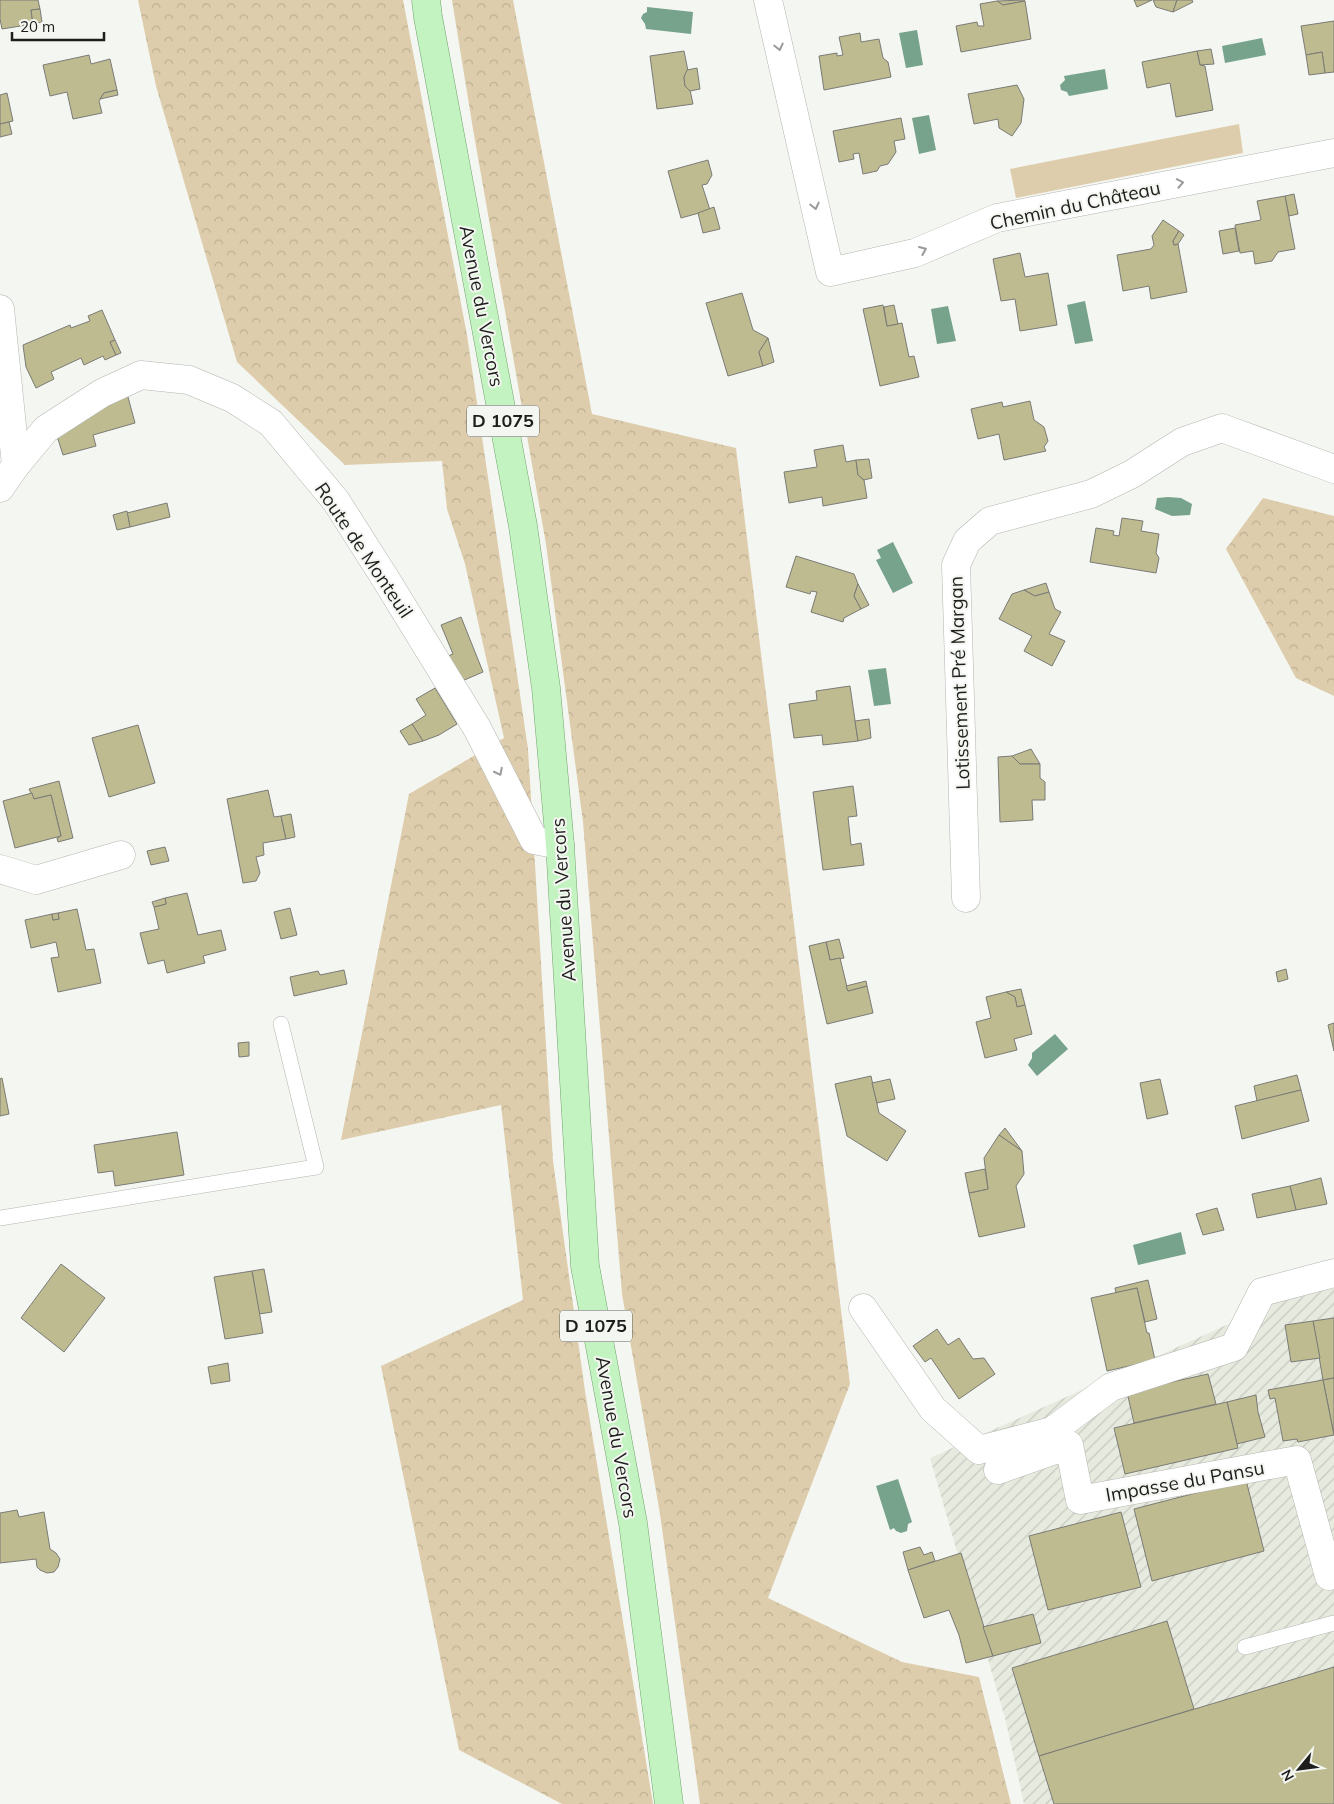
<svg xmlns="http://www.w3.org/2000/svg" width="1334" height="1804" font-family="Mulish,sans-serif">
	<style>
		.industrial { fill: url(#industrial-furrows) }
		.grass { fill: #decdac }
		.forest { fill: url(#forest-crowns) }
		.water { fill: #77a38d }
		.building { fill: #bebb90; stroke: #7b7b76 }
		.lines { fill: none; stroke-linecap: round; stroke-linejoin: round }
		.service-casing { stroke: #b4b6b1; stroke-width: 16 }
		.minor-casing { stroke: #b4b6b1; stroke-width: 29 }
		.primary-casing { stroke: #71a46e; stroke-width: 29 }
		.service { stroke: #fff; stroke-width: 15 }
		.minor { stroke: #fff; stroke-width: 28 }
		.primary { stroke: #c4f3c2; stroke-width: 28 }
		.oneway { stroke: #9a9a99 }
		.labels { text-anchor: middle; stroke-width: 4; stroke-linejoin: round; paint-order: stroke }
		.shield { fill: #f4f6f1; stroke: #5e605d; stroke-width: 1 }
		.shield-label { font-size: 18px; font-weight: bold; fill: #1e1f1d }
		.street-label { font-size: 19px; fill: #1e1f1d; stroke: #f4f6f1 }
	</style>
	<defs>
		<pattern id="industrial-furrows" width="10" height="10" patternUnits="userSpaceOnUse" patternTransform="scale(1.25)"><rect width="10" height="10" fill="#e7ebdf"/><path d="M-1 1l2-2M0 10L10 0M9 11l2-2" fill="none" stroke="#c6c9bf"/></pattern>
		<pattern id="forest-crowns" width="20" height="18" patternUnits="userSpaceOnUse" patternTransform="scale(1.25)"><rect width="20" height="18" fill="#decdac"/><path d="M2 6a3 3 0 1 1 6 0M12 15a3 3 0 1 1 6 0" fill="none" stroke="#beb094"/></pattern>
	</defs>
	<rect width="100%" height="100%" fill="#f4f6f1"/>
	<polygon class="industrial" points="1334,1288 1334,1804 1024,1804 1006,1722 930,1458 1271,1305"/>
	<polygon class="grass" points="1239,124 1243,153 1016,198 1010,169"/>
	<g class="forest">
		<polygon points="138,0 403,0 467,335 528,749 553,1161 585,1391 653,1804 562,1804 459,1750 381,1366 523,1300 501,1105 341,1140 409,794 504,738 465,564 447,509 442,461 345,465 237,362 156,86"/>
		<polygon points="452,0 513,0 592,414 736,448 850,1384 768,1598 902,1662 979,1677 1011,1804 700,1804 660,1514 622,1294 583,822 546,544 473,129"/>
		<polygon points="1263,498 1334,516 1334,696 1296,678 1226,549"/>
	</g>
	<g class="water">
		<polygon points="647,7 693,12 691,34 646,29 645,24 641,18 643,14 647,12"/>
		<polygon points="917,30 923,65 906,68 899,33"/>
		<polygon points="1262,38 1266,55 1225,63 1222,46"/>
		<polygon points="1105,69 1108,89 1069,96 1067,92 1061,90 1060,85 1065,80 1064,76"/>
		<polygon points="929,115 936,150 919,154 912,118"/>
		<polygon points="1085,301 1093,341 1075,344 1067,305"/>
		<polygon points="948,306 956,341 937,344 931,309"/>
		<polygon points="1168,497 1181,498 1192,504 1190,515 1172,516 1155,509 1157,498"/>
		<polygon points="893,542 913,583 893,593 876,560 881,558 877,550"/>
		<polygon points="886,668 891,704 874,706 868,670"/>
		<polygon points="1055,1034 1068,1049 1037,1076 1028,1065 1032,1058 1032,1053"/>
		<polygon points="1181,1232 1186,1254 1138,1265 1133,1245"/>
		<polygon points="898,1479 912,1522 908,1524 907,1531 901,1533 896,1531 894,1528 890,1530 876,1486"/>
	</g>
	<g class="building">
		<polygon points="0,0 38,0 40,9 31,10 33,24 2,29 0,19"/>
		<polygon points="1024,0 1025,1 1003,5 997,1"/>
		<polygon points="1134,0 1152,0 1137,7"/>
		<polygon points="1153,0 1177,0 1173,12 1156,7"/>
		<polygon points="1177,0 1192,0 1193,2 1173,12"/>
		<polygon points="997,1 1003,5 1025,1 1031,39 961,52 956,26 977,22 978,26 984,26 980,4"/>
		<polygon points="40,9 42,22 33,24 31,10"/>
		<polygon points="1334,21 1334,72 1325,73 1322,52 1306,55 1301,26"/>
		<polygon points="860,33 861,42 879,39 883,58 888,62 891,77 824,90 819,56 837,53 837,56 843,55 839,37"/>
		<polygon points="1211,49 1214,64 1200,65 1197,51"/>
		<polygon points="684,51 688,71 684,77 685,86 690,90 693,104 657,109 650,56"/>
		<polygon points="1197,51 1200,65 1205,66 1213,110 1176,117 1170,83 1147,88 1142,62"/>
		<polygon points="1322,52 1325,73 1309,75 1306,55"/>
		<polygon points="89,55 91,64 110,59 117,90 104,93 99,101 102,113 73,119 67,92 50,96 43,65"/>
		<polygon points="697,68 700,89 690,91 685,86 684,77 687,70"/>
		<polygon points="1017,85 1024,99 1021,123 1012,136 999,128 998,119 974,124 968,94"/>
		<polygon points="117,90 118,95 100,99 104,93"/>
		<polygon points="7,93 13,121 0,124 0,95"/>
		<polygon points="901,118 905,139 894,141 896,152 888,164 880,166 877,171 863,174 859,153 853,154 854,159 839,162 833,131"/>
		<polygon points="9,122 12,134 0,137 0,124"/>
		<polygon points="708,160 712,175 707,184 702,185 710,210 681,218 668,171"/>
		<polygon points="1294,194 1298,214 1289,216 1285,196"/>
		<polygon points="1285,196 1295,249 1278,252 1272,261 1255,264 1253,251 1240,253 1235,225 1261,220 1257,201"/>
		<polygon points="714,207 720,229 703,233 698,213"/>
		<polygon points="1163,220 1179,231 1173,241 1174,245 1178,244 1187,292 1151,299 1149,286 1123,291 1117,255 1151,249 1154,245 1152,236"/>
		<polygon points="1235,228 1239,251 1223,254 1219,231"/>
		<polygon points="1179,231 1184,235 1178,244 1174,245 1173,241"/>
		<polygon points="1020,253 1025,277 1048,273 1057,325 1020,331 1015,299 1001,301 993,259"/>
		<polygon points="742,293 753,330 768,338 759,352 763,366 728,376 706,303"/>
		<polygon points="883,305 887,326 902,323 909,357 914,356 919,377 880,386 863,309"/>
		<polygon points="894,305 898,324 887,326 884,307"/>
		<polygon points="102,310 115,340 110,342 116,355 105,360 103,356 84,365 81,358 51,372 54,379 36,388 26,367 23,345 70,325 71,328 90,321 88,316"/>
		<polygon points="768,338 774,362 763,366 759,352"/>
		<polygon points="115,340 121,353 116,355 110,342"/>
		<polygon points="125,386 135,423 93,435 96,446 63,455 56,433"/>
		<polygon points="1030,401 1034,420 1044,427 1048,441 1044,447 1046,451 1004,460 999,434 978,439 971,409 1002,402 1003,407"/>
		<polygon points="843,445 846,462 856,460 858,475 864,480 867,498 823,506 822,497 789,503 784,472 817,467 814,450"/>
		<polygon points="869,459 872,478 864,480 858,475 856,460"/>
		<polygon points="167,503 170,517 130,527 127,513"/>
		<polygon points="127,511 130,527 117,530 113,515"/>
		<polygon points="1122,518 1143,521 1141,531 1159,534 1156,553 1159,558 1156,573 1090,562 1096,528 1114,531 1113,535 1119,536"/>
		<polygon points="796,556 854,574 858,584 854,596 861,609 844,618 843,622 811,612 817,592 811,591 810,594 786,587"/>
		<polygon points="1046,583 1049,592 1035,596 1024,590"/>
		<polygon points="858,584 869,605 861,609 854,596"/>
		<polygon points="1024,590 1035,596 1049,592 1055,609 1061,612 1049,634 1065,641 1052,666 1024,651 1032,636 999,619 1012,594"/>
		<polygon points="461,617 483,672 462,681 448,656 453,654 441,625"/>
		<polygon points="850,686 858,741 823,745 822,735 794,738 789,704 817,700 816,691"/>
		<polygon points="435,688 457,724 439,735 423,741 412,724 426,715 416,699"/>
		<polygon points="869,719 871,738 858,741 855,721"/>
		<polygon points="412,724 423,741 409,745 400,731"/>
		<polygon points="138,725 155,783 109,797 92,738"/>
		<polygon points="1031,749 1040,764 1020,764 1012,756"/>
		<polygon points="1012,756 1020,764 1040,764 1040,778 1045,782 1045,800 1032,800 1033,820 1000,822 998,757"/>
		<polygon points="59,781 73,838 58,842 57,838 61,836 51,795 34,799 29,789"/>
		<polygon points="853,786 857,816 848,817 851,845 861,843 864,865 823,870 813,792"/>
		<polygon points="268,790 274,817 281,816 286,839 263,843 264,855 256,857 260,873 256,881 243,883 227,799"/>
		<polygon points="32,793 34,799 51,795 61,836 15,848 3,801"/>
		<polygon points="291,814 295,837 286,839 281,816"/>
		<polygon points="165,847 169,861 151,865 147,851"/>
		<polygon points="187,893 198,935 221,930 226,950 203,956 205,963 167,973 164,960 148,964 140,933 159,929 154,907 166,904 165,898"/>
		<polygon points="165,898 166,904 154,907 152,902"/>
		<polygon points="290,908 297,935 281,939 274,912"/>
		<polygon points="77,909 86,950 94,949 101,983 58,992 51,958 59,957 56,942 31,948 25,920 52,914 53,920 59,919 58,913"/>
		<polygon points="58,913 59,919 53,920 52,914"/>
		<polygon points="839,939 844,958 830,960 826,942"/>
		<polygon points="826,942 830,960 840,958 848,991 867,986 873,1013 827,1024 809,946"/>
		<polygon points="1286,969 1288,979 1278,982 1276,972"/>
		<polygon points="344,970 347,984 294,996 290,977 318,971 320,975"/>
		<polygon points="866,981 867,986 848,991 846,986"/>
		<polygon points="1021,989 1025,1005 1017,1007 1015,997 1006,992"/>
		<polygon points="1006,992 1015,997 1017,1007 1025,1005 1032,1034 1014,1039 1017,1050 985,1058 976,1022 991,1018 986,997"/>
		<polygon points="1334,1023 1334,1051 1328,1025"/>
		<polygon points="249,1042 249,1056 239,1057 238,1043"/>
		<polygon points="1297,1075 1301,1090 1257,1101 1254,1086"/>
		<polygon points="871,1076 879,1113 906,1131 887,1161 847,1136 835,1084"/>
		<polygon points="2,1078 9,1114 0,1116 0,1079"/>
		<polygon points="890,1079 895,1099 877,1103 872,1083"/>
		<polygon points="1160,1079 1168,1114 1147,1119 1140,1083"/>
		<polygon points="1301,1090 1309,1121 1242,1139 1235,1106"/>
		<polygon points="1005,1128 1022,1151 999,1135"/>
		<polygon points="177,1132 184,1175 115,1186 113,1171 98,1173 94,1145"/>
		<polygon points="999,1135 1022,1151 1024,1174 1016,1186 1025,1227 979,1237 969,1193 988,1189 984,1158"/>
		<polygon points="985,1169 988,1189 969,1193 965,1173"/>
		<polygon points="1321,1178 1327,1204 1296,1210 1290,1186"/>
		<polygon points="1290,1186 1296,1210 1257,1218 1252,1194"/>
		<polygon points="1217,1208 1224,1230 1203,1235 1196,1214"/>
		<polygon points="61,1264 105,1298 64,1352 21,1318"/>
		<polygon points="264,1269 272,1312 259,1314 252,1271"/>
		<polygon points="252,1271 263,1333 225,1339 214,1277"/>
		<polygon points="1148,1280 1157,1319 1145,1322 1137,1288 1116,1293 1115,1288"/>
		<polygon points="1137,1288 1147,1333 1149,1333 1155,1360 1107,1371 1091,1298"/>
		<polygon points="1334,1318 1334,1378 1323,1380 1313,1321"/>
		<polygon points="1313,1321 1320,1358 1291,1362 1285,1325"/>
		<polygon points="937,1329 948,1345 959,1338 973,1359 984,1358 995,1374 959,1399 931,1358 925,1362 913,1346"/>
		<polygon points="228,1363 230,1381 211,1384 208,1367"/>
		<polygon points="1208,1374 1216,1404 1134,1423 1127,1392"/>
		<polygon points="1334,1378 1334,1435 1323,1380"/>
		<polygon points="1323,1380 1334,1435 1298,1442 1297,1439 1283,1441 1275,1398 1270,1399 1268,1390"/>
		<polygon points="1256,1395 1258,1412 1265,1437 1237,1444 1227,1402"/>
		<polygon points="1227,1402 1238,1448 1125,1474 1114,1428"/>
		<polygon points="1246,1480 1264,1551 1152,1581 1134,1509"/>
		<polygon points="17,1510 19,1517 44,1512 50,1549 56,1553 60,1559 58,1567 54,1572 47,1573 40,1570 37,1567 36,1559 0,1563 0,1513"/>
		<polygon points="1121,1512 1141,1587 1048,1610 1029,1536"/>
		<polygon points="920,1547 924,1555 932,1552 935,1561 908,1570 903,1552"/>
		<polygon points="961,1553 993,1656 966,1663 959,1635 949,1610 924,1618 908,1570"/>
		<polygon points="1033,1614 1041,1643 993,1656 983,1627"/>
		<polygon points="1167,1621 1194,1709 1039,1756 1012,1668"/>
		<polygon points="1334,1667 1334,1804 1054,1804 1039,1756"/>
	</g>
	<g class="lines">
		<g class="service-casing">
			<g id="service">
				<polyline points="0,1218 316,1167 281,1024"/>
				<polyline points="1245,1647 1334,1623"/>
			</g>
		</g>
		<g class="minor-casing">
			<g id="minor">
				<polyline points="768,0 830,272 915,253 997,218 1334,153"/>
				<polyline points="0,309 16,465"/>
				<polyline points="0,488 16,465 46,429 102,393 141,375 189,380 232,398 271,423 336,501 385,578 477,728 534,840 560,845"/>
				<polyline points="0,869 36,880 121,855"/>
				<polyline points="966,898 956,565 967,541 990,521 1091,494 1132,474 1182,442 1222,428 1334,469"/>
				<polyline points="863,1308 933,1409 979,1450 1052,1431 1111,1387 1234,1347 1262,1292 1334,1273"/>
				<polyline points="998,1470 1069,1445 1080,1500 1297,1460 1329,1576 1334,1574"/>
			</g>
		</g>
		<g class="primary-casing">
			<polyline id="primary" points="426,0 428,17 523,526 546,688 560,845 585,1266 633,1523 669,1804"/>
		</g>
		<use href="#service" class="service"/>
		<use href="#minor" class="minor"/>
		<use href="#primary" class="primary"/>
	</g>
	<defs><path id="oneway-chevron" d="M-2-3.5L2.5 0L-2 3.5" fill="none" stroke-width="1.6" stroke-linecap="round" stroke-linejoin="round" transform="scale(1.25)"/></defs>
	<g class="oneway">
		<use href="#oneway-chevron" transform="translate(779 47) rotate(77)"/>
		<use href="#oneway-chevron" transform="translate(1180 183) rotate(-11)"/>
		<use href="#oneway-chevron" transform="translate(815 206) rotate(77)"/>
		<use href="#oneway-chevron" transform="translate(923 250) rotate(-23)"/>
		<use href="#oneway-chevron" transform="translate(499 772) rotate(63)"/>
	</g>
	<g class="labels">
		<g class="shield">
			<rect x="467" y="405.5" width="72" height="31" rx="4"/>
			<rect x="560" y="1310.5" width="72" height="31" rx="4"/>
		</g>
		<g class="shield-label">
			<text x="503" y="427">D 1075</text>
			<text x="596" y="1332">D 1075</text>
		</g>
		<g class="street-label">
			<text transform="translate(1075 205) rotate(-12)" y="7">Chemin du Château</text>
			<text transform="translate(482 306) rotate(79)" y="7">Avenue du Vercors</text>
			<text transform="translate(364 550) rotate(56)" y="7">Route de Monteuil</text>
			<text transform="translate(959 683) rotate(-92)" y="7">Lotissement Pré Margan</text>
			<text transform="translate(563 900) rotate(-94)" y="7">Avenue du Vercors</text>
			<text transform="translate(617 1437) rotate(80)" y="7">Avenue du Vercors</text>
			<text transform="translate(1185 1481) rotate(-10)" y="7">Impasse du Pansu</text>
		</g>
	</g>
	<g transform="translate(1299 1769) rotate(241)" stroke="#f4f6f1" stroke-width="4" paint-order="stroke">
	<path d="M0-4L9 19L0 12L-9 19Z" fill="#1e1f1d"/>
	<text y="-8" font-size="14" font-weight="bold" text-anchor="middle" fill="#1e1f1d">N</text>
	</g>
	<path d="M12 32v8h92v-8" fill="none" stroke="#1e1f1d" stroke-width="2.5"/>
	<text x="20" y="32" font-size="15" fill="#1e1f1d" stroke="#f4f6f1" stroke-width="4" paint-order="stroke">20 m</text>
</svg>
